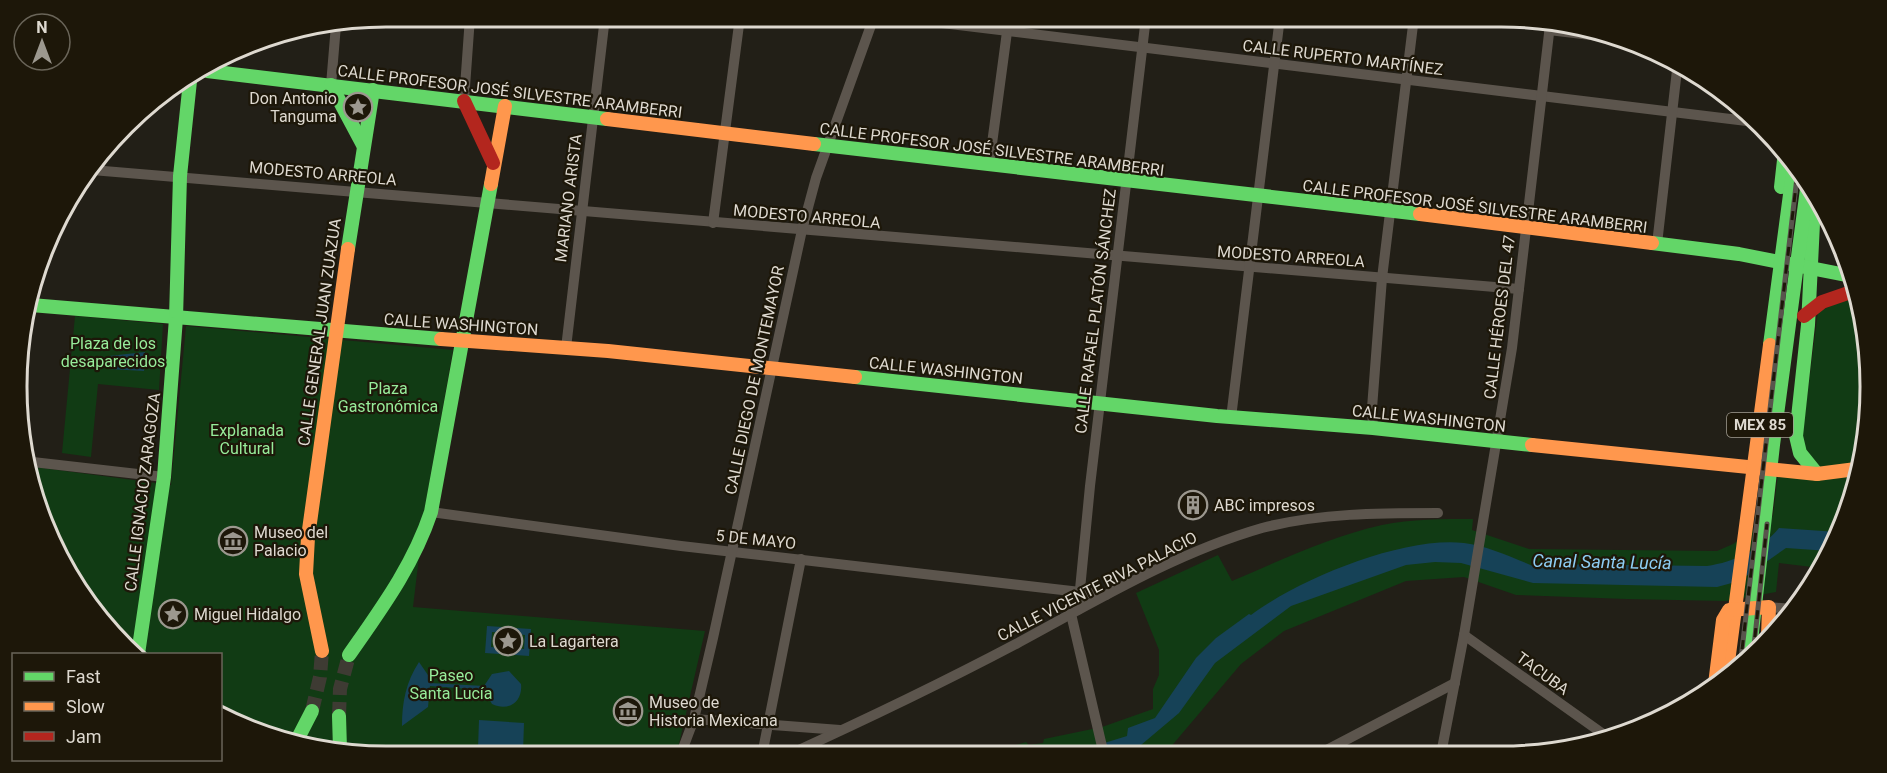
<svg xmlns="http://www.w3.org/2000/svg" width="1887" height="773" font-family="Roboto,sans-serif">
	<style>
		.green { fill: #113b14 }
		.water { fill: #164257; fill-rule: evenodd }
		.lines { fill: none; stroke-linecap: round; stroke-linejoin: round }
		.secondary-tunnel { stroke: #3e3b33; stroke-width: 14; stroke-dasharray: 14 7; stroke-linecap: butt }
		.street { stroke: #5c554d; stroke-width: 10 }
		.fast { stroke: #63d668; stroke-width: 14 }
		.slow { stroke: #ff974d; stroke-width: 14 }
		.jam { stroke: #b3261e; stroke-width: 14 }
		.rail-casing { stroke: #59544d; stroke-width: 5 }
		.rail { stroke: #1d1709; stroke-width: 3; stroke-dasharray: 9; stroke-linecap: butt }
		.labels { text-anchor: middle; stroke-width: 4.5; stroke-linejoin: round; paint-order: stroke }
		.shield { fill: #1d1709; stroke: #a49f94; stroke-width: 1.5 }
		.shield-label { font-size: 15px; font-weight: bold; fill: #ded9d0 }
		.street-label { font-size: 16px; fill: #ded9d0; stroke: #1d1709 }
		.poi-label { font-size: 16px; fill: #ded9d0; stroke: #1d1709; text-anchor: start }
		.park-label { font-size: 16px; fill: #97ec9a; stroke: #1d1709 }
		.water-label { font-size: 18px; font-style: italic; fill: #8dcdf3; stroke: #1d1709 }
		.rim { fill: none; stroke: #ded9d0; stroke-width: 3 }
	</style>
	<rect width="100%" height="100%" fill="#221f17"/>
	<g class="green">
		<path d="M1852 296 1870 362 1851 505 1820 568 1779 563 1776 592 1726 601 1626 599 1516 595 1464 577 1406 581 1284 631 1241 664 1169 749 1161 754 981 755 1026 742 1029 745 1043 743 1044 739 1102 727 1153 709V689L1159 675V650L1136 593 1218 555 1232 581C1281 560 1329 537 1382 525 1411 519 1443 519 1473 519L1472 530 1529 549 1717 551 1733 544 1773 516 1778 474 1801 476 1802 437 1818 312Z"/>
		<polygon points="75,316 163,324 159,390 98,384 91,457 62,453"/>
		<polygon points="186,326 453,350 425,507 413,607 705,631 678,748 674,753 677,756 387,756 268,737 221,712 220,654 137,654 79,592 27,466 171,485"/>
	</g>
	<g class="water">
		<polygon points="145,352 144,371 109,369 109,356"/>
		<path d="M1779 528 1838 532 1829 551 1786 548 1739 581 1717 587 1533 583 1461 563 1435 562 1406 565 1291 606 1215 663 1179 713 1141 745 1118 754 1005 755 1030 749H1085L1127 736 1128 728 1155 718 1196 658 1216 638 1249 614 1251 615C1299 579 1403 536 1464 543 1489 546 1515 559 1538 568L1543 564 1707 566C1734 562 1761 550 1779 528Z"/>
		<path d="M487 626 531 629 529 656 485 653ZM492 632 525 635 524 649 491 647Z"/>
		<path d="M419 662 430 678V683L484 686 492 674 509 671 521 684C523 702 508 712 492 704L484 690 430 686 428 707 402 726C402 702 406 682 419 662Z"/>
		<polygon points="479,720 524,723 523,753 567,756 487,756 487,749 478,748"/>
	</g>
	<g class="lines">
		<g class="secondary-tunnel">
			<polyline points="312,711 320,677 322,651"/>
			<polyline points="339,716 340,689 349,655"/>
		</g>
		<g class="street">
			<polyline points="892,17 1755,122"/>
			<polyline points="1549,30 1624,39"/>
			<polyline points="331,85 336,25"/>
			<polyline points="464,101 470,17"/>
			<polyline points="989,166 1009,17"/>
			<polyline points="92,170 1519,289"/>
			<polyline points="713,223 740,17"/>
			<polyline points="1657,244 1677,70"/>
			<polyline points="566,348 605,17"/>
			<polyline points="1231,418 1280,17"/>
			<polyline points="1373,428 1372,408 1382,278 1414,17"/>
			<polyline points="24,461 164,477"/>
			<polyline points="431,512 681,546 1106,595"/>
			<polyline points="1769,607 1793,609"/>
			<polyline points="1078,610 1090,486 1146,17"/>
			<polyline points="1071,614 1104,755"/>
			<polyline points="1464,635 1606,736"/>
			<polyline points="694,719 840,730"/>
			<polyline points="1319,754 1455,683"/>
			<polyline points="1441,754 1464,635 1512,348 1550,25"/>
			<polyline points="762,755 801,559"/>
			<path d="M788 755C865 720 942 683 1016 644 1096 601 1175 553 1262 528 1319 513 1380 513 1438 513"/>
			<polyline points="680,756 694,719 713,638 802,230 816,178 874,17"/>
		</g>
		<g class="fast">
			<polyline points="207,71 607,119"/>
			<polyline points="331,85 363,145"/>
			<polyline points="814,144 1420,214"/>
			<polyline points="1781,187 1784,160"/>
			<polyline points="1814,203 1808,325 1796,436 1800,453 1817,474"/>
			<polyline points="1652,243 1739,254 1846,275"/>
			<polyline points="348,249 373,90"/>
			<polyline points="31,305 441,339"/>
			<polyline points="1770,345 1793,172"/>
			<polyline points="855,377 1217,416 1373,428 1532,445"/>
			<polyline points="138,654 164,477 176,318 180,176 190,81"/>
			<path d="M349 655C381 609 413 566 431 512L491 184"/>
			<polyline points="1749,659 1773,445 1807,189"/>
			<polyline points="339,716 340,749"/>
			<polyline points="296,742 312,711"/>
		</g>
		<g class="slow">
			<polyline points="607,119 814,144"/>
			<polyline points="491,184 505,106"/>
			<polyline points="1420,214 1652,243"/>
			<polyline points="441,339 608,351 855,377"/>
			<polyline points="1532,445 1817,474 1856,469"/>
			<polyline points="322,651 306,574 308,537 348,249"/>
			<polyline points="1726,677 1770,345"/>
			<polyline points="1715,684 1723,620 1729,610 1769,607 1768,637"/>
		</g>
		<g class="jam">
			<polyline points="464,101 493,163"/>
			<polyline points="1804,316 1822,302 1851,292"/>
		</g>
		<g class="rail-casing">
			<g id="rail">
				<polyline points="1753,655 1767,524"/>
				<polyline points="1740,667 1797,177"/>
			</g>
		</g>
		<use href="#rail" class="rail"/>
	</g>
	<defs>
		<g id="sight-ring" transform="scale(1.5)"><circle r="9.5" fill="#1d1709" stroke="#9c988f" stroke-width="1.5"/><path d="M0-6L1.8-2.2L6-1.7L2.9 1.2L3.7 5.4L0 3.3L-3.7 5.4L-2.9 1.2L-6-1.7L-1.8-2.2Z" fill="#9c988f"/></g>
		<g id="building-ring" transform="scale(1.5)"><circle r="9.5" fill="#1d1709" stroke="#9c988f" stroke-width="1.5"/><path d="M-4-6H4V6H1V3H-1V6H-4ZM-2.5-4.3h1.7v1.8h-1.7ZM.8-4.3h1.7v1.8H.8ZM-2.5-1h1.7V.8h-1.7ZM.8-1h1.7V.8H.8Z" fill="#9c988f"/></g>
		<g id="museum-ring" transform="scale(1.5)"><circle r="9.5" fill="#1d1709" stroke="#9c988f" stroke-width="1.5"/><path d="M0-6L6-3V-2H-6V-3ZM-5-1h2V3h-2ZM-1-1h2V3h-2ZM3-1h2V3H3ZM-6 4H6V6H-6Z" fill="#9c988f"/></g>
	</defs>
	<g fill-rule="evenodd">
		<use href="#sight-ring" x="358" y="107"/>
		<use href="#building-ring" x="1193" y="505"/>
		<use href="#museum-ring" x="233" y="541"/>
		<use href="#sight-ring" x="173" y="614"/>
		<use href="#sight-ring" x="508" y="641"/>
		<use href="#museum-ring" x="628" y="711"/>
	</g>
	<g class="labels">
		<rect class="shield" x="1727" y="413" width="66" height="24" rx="4.5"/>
		<g class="shield-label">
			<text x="1760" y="430">MEX 85</text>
		</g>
		<g class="street-label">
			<text transform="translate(1343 57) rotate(7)" y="6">CALLE RUPERTO MARTÍNEZ</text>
			<text transform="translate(510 91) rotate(7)" y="6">CALLE PROFESOR JOSÉ SILVESTRE ARAMBERRI</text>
			<text transform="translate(992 149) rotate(7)" y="6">CALLE PROFESOR JOSÉ SILVESTRE ARAMBERRI</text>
			<text transform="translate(323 173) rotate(5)" y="6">MODESTO ARREOLA</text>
			<text transform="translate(568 198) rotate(-83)" y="6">MARIANO ARISTA</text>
			<text transform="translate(1475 206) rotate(7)" y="6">CALLE PROFESOR JOSÉ SILVESTRE ARAMBERRI</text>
			<text transform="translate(807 216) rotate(5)" y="6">MODESTO ARREOLA</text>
			<text transform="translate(1291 256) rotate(4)" y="6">MODESTO ARREOLA</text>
			<text transform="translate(1095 311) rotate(-83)" y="6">CALLE RAFAEL PLATÓN SÁNCHEZ</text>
			<text transform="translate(1499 317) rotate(-83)" y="6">CALLE HÉROES DEL 47</text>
			<text transform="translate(461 324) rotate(4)" y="6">CALLE WASHINGTON</text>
			<text transform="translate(319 332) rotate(-82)" y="6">CALLE GENERAL JUAN ZUAZUA</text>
			<text transform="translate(946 370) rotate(6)" y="6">CALLE WASHINGTON</text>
			<text transform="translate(754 380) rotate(-78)" y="6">CALLE DIEGO DE MONTEMAYOR</text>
			<text transform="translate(1429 418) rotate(6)" y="6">CALLE WASHINGTON</text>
			<text transform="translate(142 492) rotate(-83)" y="6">CALLE IGNACIO ZARAGOZA</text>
			<text transform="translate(756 539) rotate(6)" y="6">5 DE MAYO</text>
			<text transform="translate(1097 586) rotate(-27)" y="6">CALLE VICENTE RIVA PALACIO</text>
			<text transform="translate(1543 673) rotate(36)" y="6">TACUBA</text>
		</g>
		<g class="poi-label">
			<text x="337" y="104" text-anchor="end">Don Antonio<tspan x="337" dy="18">Tanguma</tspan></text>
			<text x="1214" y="511">ABC impresos</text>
			<text x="254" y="538">Museo del<tspan x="254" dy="18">Palacio</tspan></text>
			<text x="194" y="620">Miguel Hidalgo</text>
			<text x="529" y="647">La Lagartera</text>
			<text x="649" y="708">Museo de<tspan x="649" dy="18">Historia Mexicana</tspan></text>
		</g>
		<g class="park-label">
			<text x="113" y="349">Plaza de los<tspan x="113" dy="18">desaparecidos</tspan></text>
			<text x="388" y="394">Plaza<tspan x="388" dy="18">Gastronómica</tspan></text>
			<text x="247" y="436">Explanada<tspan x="247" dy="18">Cultural</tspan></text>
			<text x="451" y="681">Paseo<tspan x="451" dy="18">Santa Lucía</tspan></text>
		</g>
		<g class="water-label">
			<text transform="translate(1602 562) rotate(1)" y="6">Canal Santa Lucía</text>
		</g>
	</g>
	<path d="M0 0H1887V773H0ZM386 27H1501A359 359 0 0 1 1860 386V387A359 359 0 0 1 1501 746H386A359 359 0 0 1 27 387V386A359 359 0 0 1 386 27Z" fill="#1d1709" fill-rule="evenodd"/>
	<path class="rim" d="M386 27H1501A359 359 0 0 1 1860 386V387A359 359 0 0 1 1501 746H386A359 359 0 0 1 27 387V386A359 359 0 0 1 386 27Z"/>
	<rect x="12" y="653" width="210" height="108" fill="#1d1709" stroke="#6a6559" stroke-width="1.5"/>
	<rect x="24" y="672" width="30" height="9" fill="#63d668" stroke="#6a6559" stroke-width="1.5"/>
	<text x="66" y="683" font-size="18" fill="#ded9d0">Fast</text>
	<rect x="24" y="702" width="30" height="9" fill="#ff974d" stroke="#6a6559" stroke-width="1.5"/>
	<text x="66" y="713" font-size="18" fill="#ded9d0">Slow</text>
	<rect x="24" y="732" width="30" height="9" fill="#b3261e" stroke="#6a6559" stroke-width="1.5"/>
	<text x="66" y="743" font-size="18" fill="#ded9d0">Jam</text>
	<g transform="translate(42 42)"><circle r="28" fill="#1d1709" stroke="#6a6559" stroke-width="1.5"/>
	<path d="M0-4.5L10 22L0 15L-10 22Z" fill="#9c988f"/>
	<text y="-9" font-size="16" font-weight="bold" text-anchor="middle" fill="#ded9d0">N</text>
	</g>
</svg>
